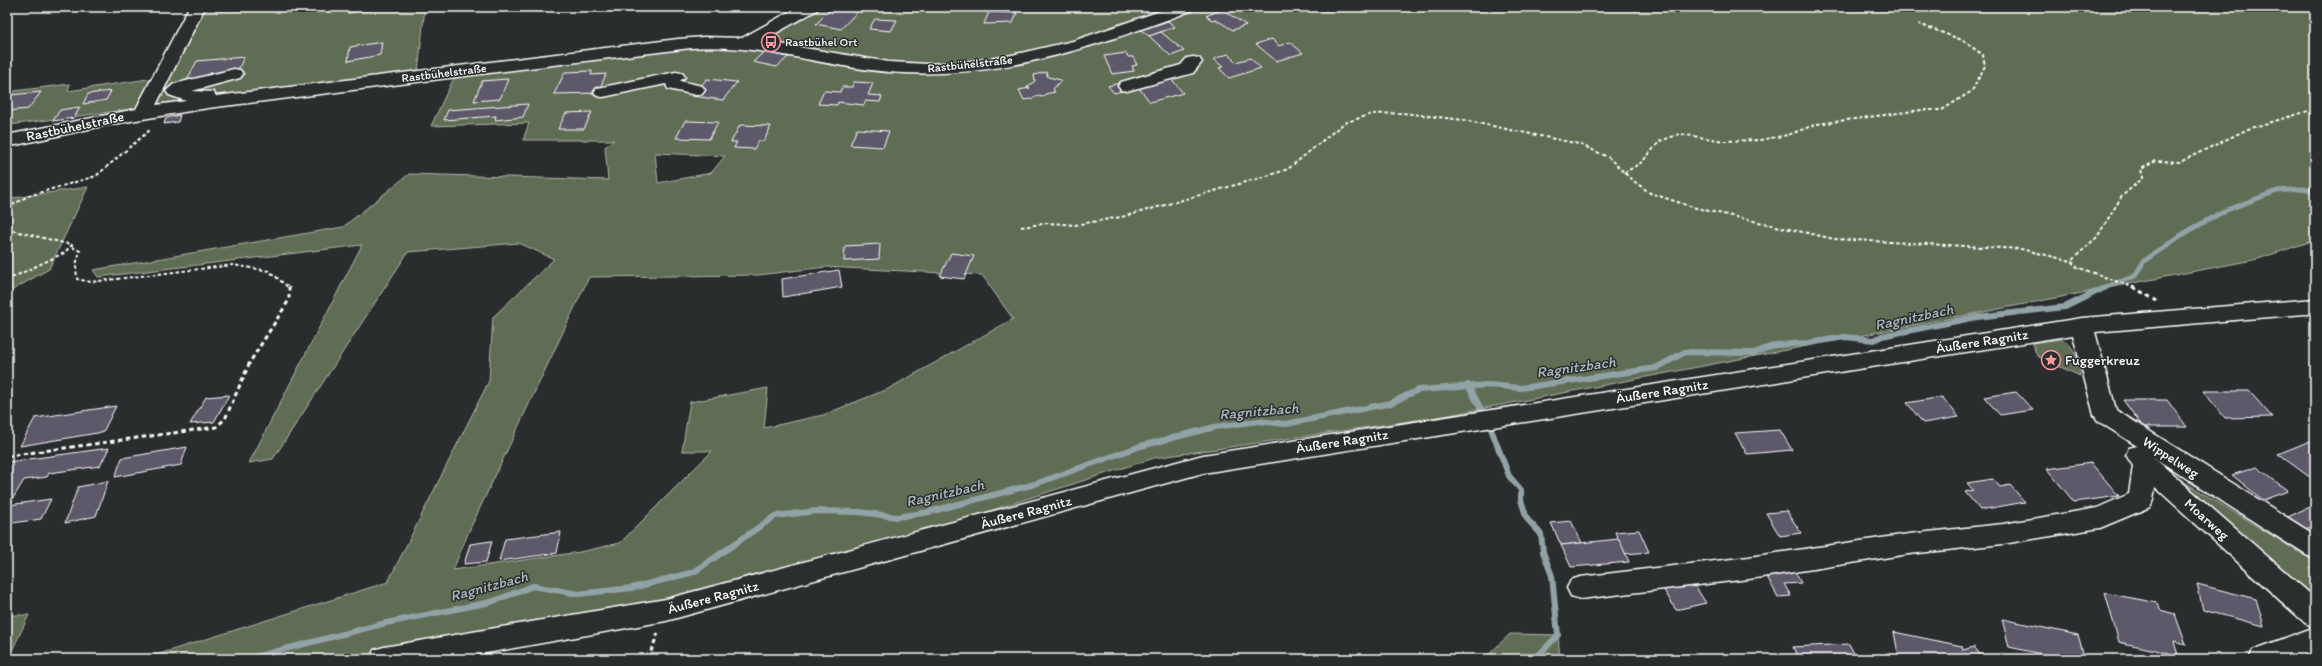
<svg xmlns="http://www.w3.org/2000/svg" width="2322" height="666" font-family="Itim,sans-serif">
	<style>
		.green { fill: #606d55; stroke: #b0b6aa; fill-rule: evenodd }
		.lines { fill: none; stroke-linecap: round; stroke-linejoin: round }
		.stream-far1 { stroke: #92a3a8; stroke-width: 5 }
		.stream { stroke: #92a3a8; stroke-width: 6 }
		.building { fill: #5d596b; stroke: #fff }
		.minor-casing { stroke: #fff; stroke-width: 3 }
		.path-far1 { stroke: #fff; stroke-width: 2; stroke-dasharray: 3.5 2.5; stroke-linecap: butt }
		.path { stroke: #fff; stroke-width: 3; stroke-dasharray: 4.5 3.5; stroke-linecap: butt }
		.minor { fill: #2a2d2e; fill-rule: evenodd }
		.labels { text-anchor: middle; stroke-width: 3; stroke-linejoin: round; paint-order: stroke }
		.far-poi-label { font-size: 12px; fill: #fff; stroke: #2a2d2e; text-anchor: start }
		.far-street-label { font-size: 12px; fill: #fff; stroke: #2a2d2e }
		.street-label { font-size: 14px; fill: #fff; stroke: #2a2d2e }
		.poi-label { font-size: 14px; fill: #fff; stroke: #2a2d2e; text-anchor: start }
		.water-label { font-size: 15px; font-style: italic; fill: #aebabe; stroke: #2a2d2e }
	</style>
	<rect width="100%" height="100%" fill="#2a2d2e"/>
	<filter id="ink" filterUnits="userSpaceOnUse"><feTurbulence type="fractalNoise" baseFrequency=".025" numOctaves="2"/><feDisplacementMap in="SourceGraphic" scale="8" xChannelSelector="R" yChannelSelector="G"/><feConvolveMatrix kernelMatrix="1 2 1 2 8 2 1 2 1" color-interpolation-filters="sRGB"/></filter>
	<g filter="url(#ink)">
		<g class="green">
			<polygon points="188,7 425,7 418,72 9,125 7,128 7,92 70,84 68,91 155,78"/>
			<path d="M801 7H2315V240L2258 259 1444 416 1154 458 629 627 441 659H130L159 654 388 582 489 381 493 317 554 259 519 243 408 252 273 459 249 463 362 245 98 277 93 270 343 227 409 174 608 180 605 147 614 140H523L529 123 431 126 459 67 744 38ZM655 153 725 156 711 173 658 183ZM826 267 982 275 1013 319 888 389 823 415 764 428 768 388 690 402 682 451H712L620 543 580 552 453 570 469 531 589 277 758 275Z"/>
			<polygon points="88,187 49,269 7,293 7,199"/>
			<path d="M2062 339C2073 344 2081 363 2080 376L2037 356 2032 343Z"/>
			<polygon points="2162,468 2315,562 2315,598"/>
			<polygon points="7,615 29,615 8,659 7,659"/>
			<polygon points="1510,634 1558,635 1560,659 1484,659"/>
		</g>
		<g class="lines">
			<polyline class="stream-far1" points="2104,288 2135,276 2144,261 2183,234 2224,211 2277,191 2303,189 2315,192"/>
			<g class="stream">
				<polyline points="1468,385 1481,409"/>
				<polyline points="1491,429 1509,476 1521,490 1521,500 1527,519 1541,534 1543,552 1552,576 1558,635 1535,659"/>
				<polyline points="246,659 386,623 491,602 533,586 578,594 632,588 694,572 775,516 817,511 859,512 897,517 929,512 1035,484 1141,446 1215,427 1258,421 1286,424 1391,403 1418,390 1488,385 1521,388 1656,368 1685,352 1754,353 1775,345 1809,343 1845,337 1874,340 1882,336 1977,317 2065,307 2106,287"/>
			</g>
		</g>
		<g class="building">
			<polygon points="349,7 388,7 348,13"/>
			<polygon points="973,7 1001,7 1000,10 972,10"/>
			<polygon points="1228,7 1241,7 1227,13 1246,25 1233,30 1215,19 1212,20 1206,16"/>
			<polygon points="832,8 857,12 841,29 816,24"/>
			<polygon points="989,12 1017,13 1013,23 984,24"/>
			<polygon points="875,19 897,20 891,31 869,29"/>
			<polygon points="1168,21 1175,27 1149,36 1141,30"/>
			<polygon points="1161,32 1184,51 1171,56 1149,36"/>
			<polygon points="1272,39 1279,46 1290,42 1303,53 1276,61 1256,44"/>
			<polygon points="382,42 380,55 348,61 350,47"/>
			<polygon points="764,52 788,57 777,67 753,62"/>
			<polygon points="1126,53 1128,57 1133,57 1137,65 1132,66 1134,71 1112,74 1104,56"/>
			<polygon points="1228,54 1236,62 1250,58 1261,68 1229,78 1219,68 1223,67 1214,59"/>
			<polygon points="244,57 238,70 210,73 207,80 186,82 197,61"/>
			<polygon points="592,71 591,75 606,74 598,93 554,94 565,72"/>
			<polygon points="1046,72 1048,77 1061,80 1053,89 1055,92 1045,94 1043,97 1038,96 1031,99 1024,100 1019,90 1030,88 1027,87 1035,81 1034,75"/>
			<polygon points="1169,76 1183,93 1150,102 1136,84"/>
			<polygon points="508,79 500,99 474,101 482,81"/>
			<polygon points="707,79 737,82 723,100 692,96"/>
			<polygon points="854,82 873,83 868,95 882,96 880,102 865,101 864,105 838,102 837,105 818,104 824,91 840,92 842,87 852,87"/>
			<polygon points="1124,82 1130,89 1114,93 1108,86"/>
			<polygon points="111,91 106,100 83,104 88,94"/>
			<polygon points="41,92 28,109 7,111 7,99 10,95"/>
			<polygon points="528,104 523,117 495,120 496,116 444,120 448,110"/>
			<polygon points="80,107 74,118 53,121 60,110"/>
			<polygon points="592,112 584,129 558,129 566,113"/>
			<polygon points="180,115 178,122 164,124 166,118"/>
			<polygon points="685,121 718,122 709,139 676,138"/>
			<polygon points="740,125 771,126 764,141 758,141 754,149 734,148 737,142 731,142"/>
			<polygon points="857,129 889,131 883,147 850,145"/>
			<polygon points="880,244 879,259 844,261 845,246"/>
			<polygon points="951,253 974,256 964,279 940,276"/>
			<polygon points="839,270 842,287 783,297 782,279"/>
			<polygon points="2203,391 2249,391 2272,417 2225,418"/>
			<polygon points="2016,392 2033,410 2000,415 1984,397"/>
			<polygon points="229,395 214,422 190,424 206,397"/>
			<polygon points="1942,397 1959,417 1923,423 1907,403"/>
			<polygon points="2123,400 2167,400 2187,427 2143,427"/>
			<polygon points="116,406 103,432 20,446 35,418"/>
			<polygon points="1780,430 1792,450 1747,454 1735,433"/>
			<polygon points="2310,441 2315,445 2315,481 2278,454"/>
			<polygon points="187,447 181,465 115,477 122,458"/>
			<polygon points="109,448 100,466 49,473 47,477 24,480 9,505 51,499 41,519 12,523 7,528 8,462"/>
			<polygon points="2091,463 2119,496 2074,502 2047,469"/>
			<polygon points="2257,467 2288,491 2263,500 2232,475"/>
			<polygon points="1993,479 2000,487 2010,485 2025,502 1980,510 1965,492 1973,490 1967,483"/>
			<polygon points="108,481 96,516 65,523 78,487"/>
			<polygon points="2315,504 2315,525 2303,530 2286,518"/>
			<polygon points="1787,511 1801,533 1780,536 1766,513"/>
			<polygon points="1571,521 1582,543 1561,545 1551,523"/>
			<polygon points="1639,530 1649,552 1625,554 1615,532"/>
			<polygon points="561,532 557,553 499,561 505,539"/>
			<polygon points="1619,539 1629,562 1571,567 1561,545"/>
			<polygon points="492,541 486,562 464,564 470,544"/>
			<polygon points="1794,570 1801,583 1784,584 1791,596 1778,597 1765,573"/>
			<polygon points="1693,583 1706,603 1676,610 1664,590"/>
			<polygon points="2197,584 2256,599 2264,626 2203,610"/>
			<polygon points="2105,593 2158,603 2160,610 2175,614 2186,645 2174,642 2178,655 2119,642"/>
			<polygon points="2002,619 2078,635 2085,659 2064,659 2009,647"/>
			<polygon points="1894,632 1962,646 1963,650 1974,647 1984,659 1899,659"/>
			<polygon points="1849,644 1857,659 1799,659 1793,647"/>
			<polygon points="595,654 594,659 573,659"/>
		</g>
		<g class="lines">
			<g class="minor-casing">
				<g id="minor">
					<path d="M189 7H205L156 105 186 101 169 95 166 91 174 84 234 69 240 70 243 74 240 78 192 91 213 92 216 96 678 39 704 37 742 38 798 7H819L817 10 762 41 889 62 927 64 965 62 1003 57 1073 41 1172 7H1195L1193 10C1096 47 995 81 889 72 823 67 759 43 691 48L208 108 107 125 7 147V135L136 109Z"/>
					<polygon points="1193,57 1199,58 1202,62 1193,73 1127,91 1121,90 1118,86 1121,82 1181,65 1187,58"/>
					<polygon points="676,72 682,73 685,77 680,81 702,86 705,90 702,94 696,95 668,89 666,84 603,97 597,96 594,92 597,88 603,87"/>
					<polygon points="2315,299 2315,313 2095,332 2116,410 2315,535 2315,559 2306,555 2153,457 2315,598 2315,627 2305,623 2155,487 2153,500 2150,507 2100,528 2003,544 1909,554 1749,579 1580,599 1571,596 1567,588 1571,580 1580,577 1749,557 1909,534 2003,524 2097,508 2129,494 2133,466 2126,455 2129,448 2137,446 2098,421 2094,415 2073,335 1203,473 666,621 453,659 370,659 374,650 384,647 666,599 1203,455 2082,318"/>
					<polygon points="2315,627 2315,651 2295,659 2249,659 2253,650"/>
				</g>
			</g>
			<g class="path-far1">
				<polyline points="1624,173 1642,162 1660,141 1680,134 1724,141 1760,140 1788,135 1817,124 1921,110 1942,110 1972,91 1985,66 1983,55 1962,40 1919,24"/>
				<polyline points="7,208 28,196 96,176 151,129"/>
				<polyline points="1021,227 1049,223 1075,225 1126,216 1267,176 1288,169 1344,123 1372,114 1403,113 1463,120 1579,144 1608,157 1631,179 1650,193 1696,208 1834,239 2021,249 2071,261"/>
				<polyline points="7,229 72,245 64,253 7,280"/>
				<polyline points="72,247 80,251 76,265 77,279 91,282 233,265 269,271 289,288"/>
				<polyline points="2135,288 2077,267 2071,261 2097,237 2122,196 2143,178 2141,169 2156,161 2180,162 2248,129 2315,109"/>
			</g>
			<g class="path">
				<polyline points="2133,287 2157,301"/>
				<polyline points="7,456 216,427 225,419 250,362 289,300 289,287"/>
				<polyline points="648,659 658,633"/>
			</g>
			<use href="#minor" class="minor"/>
		</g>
	</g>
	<defs>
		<g id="bus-ring" transform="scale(1)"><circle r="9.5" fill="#2a2d2e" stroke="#ff9aa2" stroke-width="1.5"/><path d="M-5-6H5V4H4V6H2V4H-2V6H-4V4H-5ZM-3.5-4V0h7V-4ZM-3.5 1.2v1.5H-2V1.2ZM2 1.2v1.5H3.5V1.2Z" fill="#ff9aa2"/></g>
		<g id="sight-ring" transform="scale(1)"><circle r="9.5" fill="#2a2d2e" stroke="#ff9aa2" stroke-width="1.5"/><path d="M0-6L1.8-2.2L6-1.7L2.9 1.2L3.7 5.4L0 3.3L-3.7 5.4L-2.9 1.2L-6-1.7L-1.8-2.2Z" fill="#ff9aa2"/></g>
	</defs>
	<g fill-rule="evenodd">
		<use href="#bus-ring" x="771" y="42"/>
		<use href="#sight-ring" x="2051" y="360"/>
	</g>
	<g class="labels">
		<g class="far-poi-label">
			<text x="785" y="46">Rastbühel Ort</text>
		</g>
		<g class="far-street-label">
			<text transform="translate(970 64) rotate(-6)" y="4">Rastbühelstraße</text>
			<text transform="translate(444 73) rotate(-7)" y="4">Rastbühelstraße</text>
		</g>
		<g class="street-label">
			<text transform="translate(75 126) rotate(-12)" y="5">Rastbühelstraße</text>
			<text transform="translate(1982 341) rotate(-9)" y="5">Äußere Ragnitz</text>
			<text transform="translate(1662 391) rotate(-9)" y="5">Äußere Ragnitz</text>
			<text transform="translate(1342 441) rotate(-9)" y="5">Äußere Ragnitz</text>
			<text transform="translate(2171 457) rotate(33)" y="5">Wippelweg</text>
			<text transform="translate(1026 512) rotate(-15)" y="5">Äußere Ragnitz</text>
			<text transform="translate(2207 519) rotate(42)" y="5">Moarweg</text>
			<text transform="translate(713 597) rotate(-15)" y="5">Äußere Ragnitz</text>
		</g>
		<g class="poi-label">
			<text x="2065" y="365">Fuggerkreuz</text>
		</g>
		<g class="water-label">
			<text transform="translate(1914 317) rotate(-12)" y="5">Ragnitzbach</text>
			<text transform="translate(1576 367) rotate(-8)" y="5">Ragnitzbach</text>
			<text transform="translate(1259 411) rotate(-5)" y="5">Ragnitzbach</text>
			<text transform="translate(945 493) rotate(-13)" y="5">Ragnitzbach</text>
			<text transform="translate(489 586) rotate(-15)" y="5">Ragnitzbach</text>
		</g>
	</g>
	<rect width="2322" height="666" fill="none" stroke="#2a2d2e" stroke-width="24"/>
	<rect x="12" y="12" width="2298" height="642" fill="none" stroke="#fff" stroke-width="1.5" filter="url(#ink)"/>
</svg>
